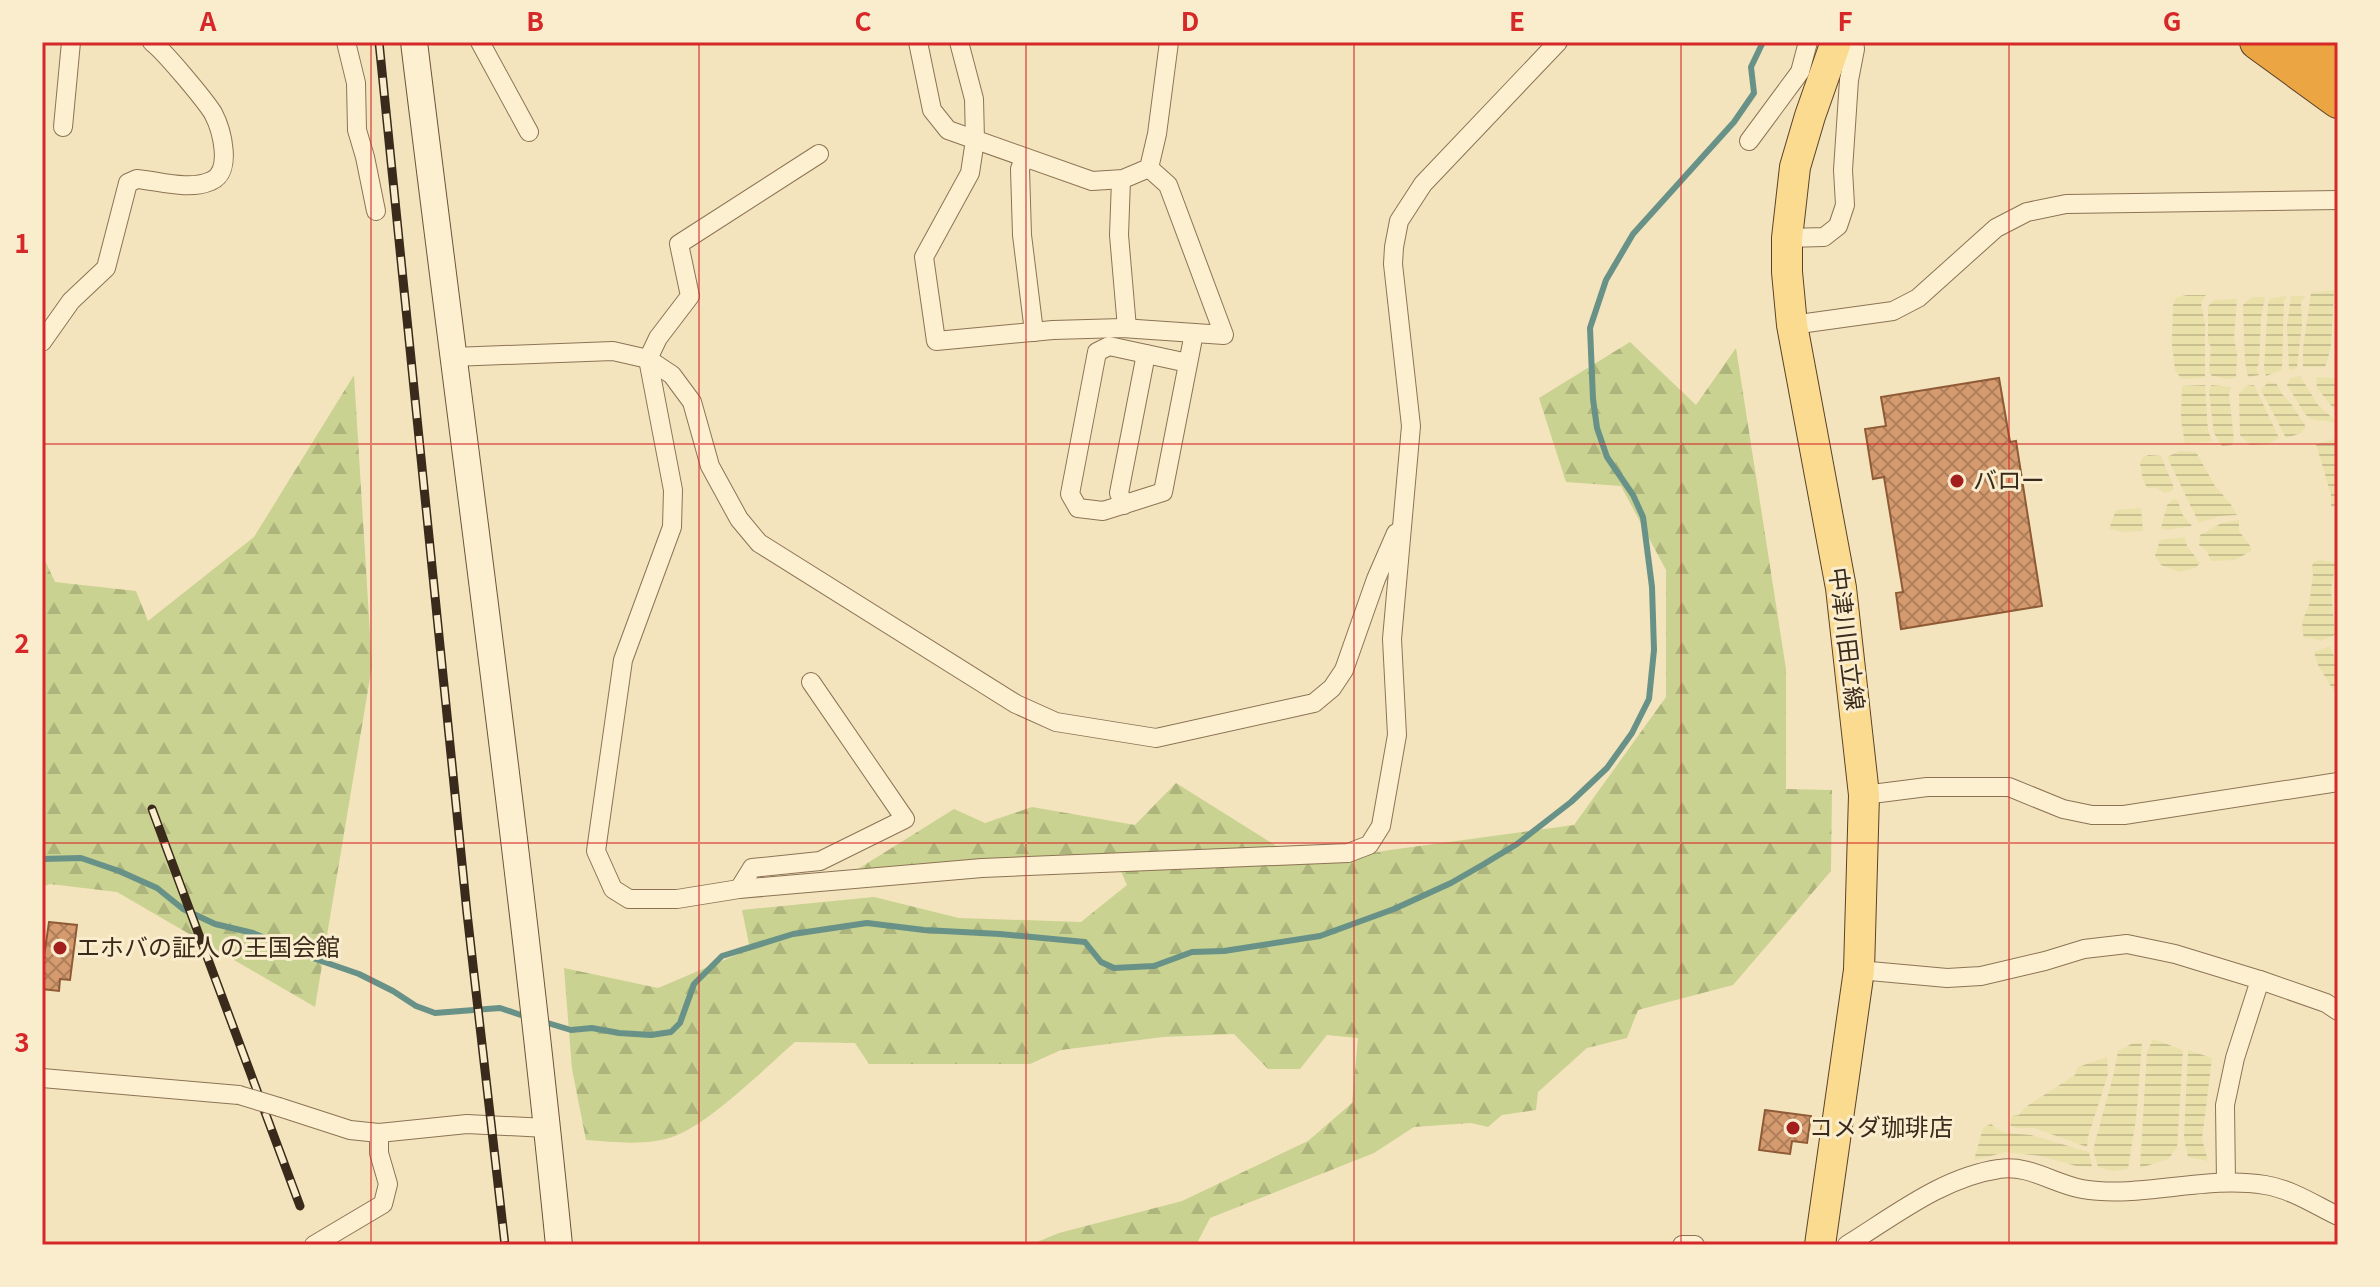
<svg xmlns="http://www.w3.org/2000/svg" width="2380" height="1287" font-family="Georgia,'Noto Sans JP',serif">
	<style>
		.farmland { fill: url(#farmland-rules) }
		.forest { fill: url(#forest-firs) }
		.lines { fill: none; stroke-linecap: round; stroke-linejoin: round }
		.stream { stroke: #689288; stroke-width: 6 }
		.building { fill: url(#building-cross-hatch); stroke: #8f5b37; stroke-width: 2 }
		.street-casing { stroke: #8d7354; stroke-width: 20 }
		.secondary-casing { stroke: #6e5438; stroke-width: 28 }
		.primary-casing { stroke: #5a4129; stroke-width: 32 }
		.highway-casing { stroke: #5a4129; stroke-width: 36 }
		.street { stroke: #fcf0d1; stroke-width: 18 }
		.secondary { stroke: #fcf0d1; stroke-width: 26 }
		.primary { stroke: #fbdb90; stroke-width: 30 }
		.highway { stroke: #eca543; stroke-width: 34 }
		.rail-casing { stroke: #3a2a1b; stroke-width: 9 }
		.rail { stroke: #f9edce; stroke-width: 6; stroke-dasharray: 18; stroke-linecap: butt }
		.street-bridge-casing { stroke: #8d7354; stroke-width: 20; stroke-linecap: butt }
		.street-bridge { stroke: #fcf0d1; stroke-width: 18 }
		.grid { fill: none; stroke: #d62828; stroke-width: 2; stroke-opacity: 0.55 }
		.poi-dot { fill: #a21f1e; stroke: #f9edce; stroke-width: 3 }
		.labels { text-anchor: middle; stroke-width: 6; stroke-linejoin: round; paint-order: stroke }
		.poi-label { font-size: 24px; fill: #3a2a1b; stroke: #f9edce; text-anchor: start }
		.street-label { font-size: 24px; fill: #3a2a1b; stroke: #f9edce }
		.neatline { fill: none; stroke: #d62828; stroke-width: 3 }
		.grid-label { font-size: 26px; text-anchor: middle; font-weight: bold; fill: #d62828 }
	</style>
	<defs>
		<pattern id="farmland-rules" width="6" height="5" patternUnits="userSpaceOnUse" patternTransform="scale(2)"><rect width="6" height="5" fill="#e9e0aa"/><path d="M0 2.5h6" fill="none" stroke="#c9c092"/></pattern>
		<pattern id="forest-firs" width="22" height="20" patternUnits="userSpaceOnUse" patternTransform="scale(2)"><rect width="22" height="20" fill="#c9d290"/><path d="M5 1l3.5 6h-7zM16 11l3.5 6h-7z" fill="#adb47c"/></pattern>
		<pattern id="building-cross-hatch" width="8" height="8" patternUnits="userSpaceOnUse" patternTransform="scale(2)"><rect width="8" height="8" fill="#d59b6f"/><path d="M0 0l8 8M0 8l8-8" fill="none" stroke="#ae7f5a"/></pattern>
	</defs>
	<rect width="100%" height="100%" fill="#f3e4bd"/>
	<g class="farmland">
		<polygon points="2334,290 2331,347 2325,367 2303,367 2303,348 2311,293"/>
		<polygon points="2187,295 2206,295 2201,303 2205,324 2205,377 2189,379 2181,378 2175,370 2172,344 2173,305 2177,297"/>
		<polygon points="2287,296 2284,301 2282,370 2266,376 2264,368 2268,302 2271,298"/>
		<polygon points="2291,296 2306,296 2301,302 2302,324 2297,368 2289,370 2287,325"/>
		<polygon points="2252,297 2265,297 2261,318 2259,364 2256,368 2259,375 2248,377 2245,362 2243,305"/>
		<polygon points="2237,299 2234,338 2237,354 2236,377 2230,379 2212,376 2209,372 2211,347 2208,341 2208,306 2215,300"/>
		<polygon points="2300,376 2318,405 2338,423 2311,419 2305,414 2287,385 2290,378"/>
		<polygon points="2316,377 2337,378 2338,414 2317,388"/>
		<polygon points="2268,382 2276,383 2282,394 2292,405 2306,427 2301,433 2286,438 2261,390"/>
		<polygon points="2205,385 2208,431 2212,441 2185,444 2181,419 2182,386"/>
		<polygon points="2211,385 2231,387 2229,394 2234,440 2232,445 2222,446 2214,433 2209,392"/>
		<polygon points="2254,385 2279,438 2268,444 2250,445 2240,435 2239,394 2246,386"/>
		<polygon points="2338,438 2338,507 2331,507 2331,495 2316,444"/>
		<polygon points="2180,451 2196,452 2215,486 2230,503 2237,515 2219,516 2199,523 2167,457"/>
		<polygon points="2149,455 2161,456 2174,488 2172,491 2165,493 2155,487 2148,489 2143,480 2140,463 2143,457"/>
		<polygon points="2174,499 2178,501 2182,514 2192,526 2167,530 2161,528 2167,505"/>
		<polygon points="2141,508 2143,531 2124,532 2109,529 2116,510"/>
		<polygon points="2239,520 2239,531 2251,547 2251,551 2235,560 2211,561 2207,551 2199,545 2200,535 2222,523"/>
		<polygon points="2185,537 2187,546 2200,563 2195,568 2179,572 2161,565 2155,556 2160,540"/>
		<polygon points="2320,560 2336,563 2331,589 2335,635 2320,641 2312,638 2304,638 2302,629 2303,619 2309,605 2313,575 2312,566 2314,562"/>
		<polygon points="2330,646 2338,666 2338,698 2318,665 2314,652"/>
		<polygon points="2153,1039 2183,1050 2177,1148 2168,1159 2140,1168 2147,1052"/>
		<polygon points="2133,1043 2142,1043 2136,1119 2128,1169 2112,1171 2098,1167 2093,1150 2114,1073 2118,1051"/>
		<polygon points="2188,1050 2212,1058 2202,1139 2208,1161 2188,1157 2184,1138"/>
		<polygon points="2107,1057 2108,1074 2088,1137 2087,1147 2034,1128 2016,1128 2010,1125 2012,1116 2019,1115 2024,1108 2075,1075 2078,1067"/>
		<polygon points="1991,1124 1997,1129 2007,1133 2031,1135 2089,1152 2092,1167 2076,1166 2041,1156 2006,1152 1974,1160 1983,1128"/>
	</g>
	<g class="forest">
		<path d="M1630 342 1696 405 1736 348 1786 669V789L1832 790 1831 871 1733 985 1638 1010 1627 1038 1587 1048 1538 1092 1536 1110 1502 1115 1488 1127 1471 1123 1414 1127 1374 1153 1210 1218 1196 1245H1030L1059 1233 1182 1201 1308 1141 1352 1103 1358 1038 1327 1035 1300 1069H1268L1234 1034 1163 1037 1061 1050 1030 1064H869L855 1043 795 1042C765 1068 707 1126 672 1137 645 1146 614 1142 586 1140L572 1069 564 968 658 988 750 949 742 910 874 897 959 918 1081 922 1127 885 1113 853 858 869 954 809 985 823 1032 807 1135 825 1176 783 1305 864 1390 850 1574 825 1666 697V570L1621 486 1566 482 1539 398Z"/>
		<polygon points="354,375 372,666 315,1007 117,892 50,884 42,887 42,554 55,582 136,591 148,621 254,537"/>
	</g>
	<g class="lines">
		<g class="stream">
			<polyline points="42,859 81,858 119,871 157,888 183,909 215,924 253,933 307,956 359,974 393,991 416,1006 435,1013 500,1008 527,1017"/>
			<polyline points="541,1021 571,1030 592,1028 619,1033 651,1035 671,1032 680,1023 694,984 722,956 793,934 867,923 924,930 1000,934 1085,942 1101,962 1114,968 1154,966 1192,952 1224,951 1320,936 1394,909 1451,883 1484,864 1517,844 1571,802 1607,768 1632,733 1649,699 1654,650 1652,587 1643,517 1633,495 1607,457 1597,428 1593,399 1590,328 1606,280 1633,234 1734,122 1754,93 1751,67 1763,42"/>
		</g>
	</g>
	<g class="building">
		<polygon points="1999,378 2010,442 2016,441 2042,606 1901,629 1896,593 1903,592 1884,477 1873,479 1865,429 1886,426 1881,397"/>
		<polygon points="49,922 77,925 70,980 60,979 59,991 42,989 42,970"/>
		<polygon points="1765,1110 1811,1116 1807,1143 1792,1141 1790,1154 1759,1150"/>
	</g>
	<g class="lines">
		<g class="street-casing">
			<g id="street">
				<polyline points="346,42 356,83 357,130 365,157 376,211"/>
				<polyline points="480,42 529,132"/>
				<polyline points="918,42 932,110 948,130 1092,181 1123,179 1149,168 1157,134 1169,42"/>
				<polyline points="959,42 974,99 975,140 970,173 924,257 936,341 1053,330 1122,328 1224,335 1168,185 1149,168"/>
				<polyline points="63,127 71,42"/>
				<polyline points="1749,141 1800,72 1808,42"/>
				<polyline points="819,154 679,244 690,296 658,338 648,359 673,490 672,527 623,660 596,851 613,889 629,899 677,899 739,889 982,868 1348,853 1369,845 1381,826 1397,735 1392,639 1411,426 1393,264 1394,247 1399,221 1423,184 1558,42"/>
				<polyline points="1024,158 1020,169 1022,235 1034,332"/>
				<polyline points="1121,180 1119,235 1127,328"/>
				<polyline points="1787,238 1824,237 1838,226 1845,205 1843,170 1849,80 1855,49 1854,42"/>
				<polyline points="1792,325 1893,311 1918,298 1996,228 2027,212 2066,204 2338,200"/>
				<path d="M42 342 71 301 106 268 128 183 137 179C159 181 189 191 211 181 233 172 222 130 213 113 204 99 165 52 152 42"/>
				<polyline points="453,357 613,351 648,359 672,375 692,402 710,466 739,519 759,543 1016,704 1056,722 1156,738 1314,703 1332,688 1344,670 1376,579 1396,533"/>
				<polyline points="1188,363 1109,346 1097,352 1070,494 1078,508 1103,511 1163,492 1194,333"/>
				<polyline points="1124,505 1119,493 1146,354"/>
				<polyline points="1864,795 1927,787 2009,787 2063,809 2092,815 2124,815 2338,782"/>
				<polyline points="739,889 752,868 820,861 905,819 811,682"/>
				<polyline points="1859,970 1947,978 1981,976 2045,961 2084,949 2127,944 2175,954 2260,980 2235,1058 2225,1105 2226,1182"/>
				<polyline points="2260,980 2326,1003 2338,1011"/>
				<polyline points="42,1078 239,1095"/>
				<polyline points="279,1107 350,1130 379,1133 467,1124 547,1128"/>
				<polyline points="314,1245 383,1204 388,1184 379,1153 379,1133"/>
				<polyline points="1682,1245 1695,1245"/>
				<path d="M1847 1245C1894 1216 1943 1177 1999 1169 2028 1164 2054 1184 2082 1189 2142 1199 2204 1175 2265 1185 2291 1189 2315 1205 2338 1216"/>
			</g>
		</g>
		<g class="secondary-casing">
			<path id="secondary" d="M414 42C463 443 519 843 559 1245"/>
		</g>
		<g class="primary-casing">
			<polyline id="primary" points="1820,1245 1859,970 1864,795 1841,588 1792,325 1787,272 1787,238 1795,167 1810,116 1836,42"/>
		</g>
		<g class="highway-casing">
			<g id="highway">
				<polyline points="2257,42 2338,101"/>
				<polyline points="2306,42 2338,65"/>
			</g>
		</g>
		<use href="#street" class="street"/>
		<use href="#secondary" class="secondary"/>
		<use href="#primary" class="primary"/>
		<use href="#highway" class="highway"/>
		<g class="rail-casing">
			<g id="rail">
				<polyline points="379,42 467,913 505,1245"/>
				<polyline points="152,809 300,1206"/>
			</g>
		</g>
		<use href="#rail" class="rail"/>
		<g class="street-bridge-casing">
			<polyline id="street-bridge" points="239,1095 279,1107"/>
		</g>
		<use href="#street-bridge" class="street-bridge"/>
	</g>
	<path class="grid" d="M371 42V1245M699 42V1245M1026 42V1245M1354 42V1245M1681 42V1245M2009 42V1245M42 444H2338M42 843H2338"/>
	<g class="poi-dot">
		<circle cx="1957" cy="481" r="8"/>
		<circle cx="60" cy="948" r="8"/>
		<circle cx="1793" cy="1128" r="8"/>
	</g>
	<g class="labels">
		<g class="poi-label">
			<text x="1973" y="489">バロー</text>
			<text x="76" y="956">エホバの証人の王国会館</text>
			<text x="1809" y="1136">コメダ珈琲店</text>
		</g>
		<g class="street-label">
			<text transform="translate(1846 639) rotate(83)" y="8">中津川田立線</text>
		</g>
	</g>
	<rect width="2380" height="1287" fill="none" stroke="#f9edce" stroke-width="88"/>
	<rect x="44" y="44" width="2292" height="1199" class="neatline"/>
	<g class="grid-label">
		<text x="208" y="31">A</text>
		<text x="535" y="31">B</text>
		<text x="863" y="31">C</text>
		<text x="1190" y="31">D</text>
		<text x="1517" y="31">E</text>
		<text x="1845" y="31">F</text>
		<text x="2172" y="31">G</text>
		<text x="22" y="253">1</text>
		<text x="22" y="653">2</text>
		<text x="22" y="1052">3</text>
	</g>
</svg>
